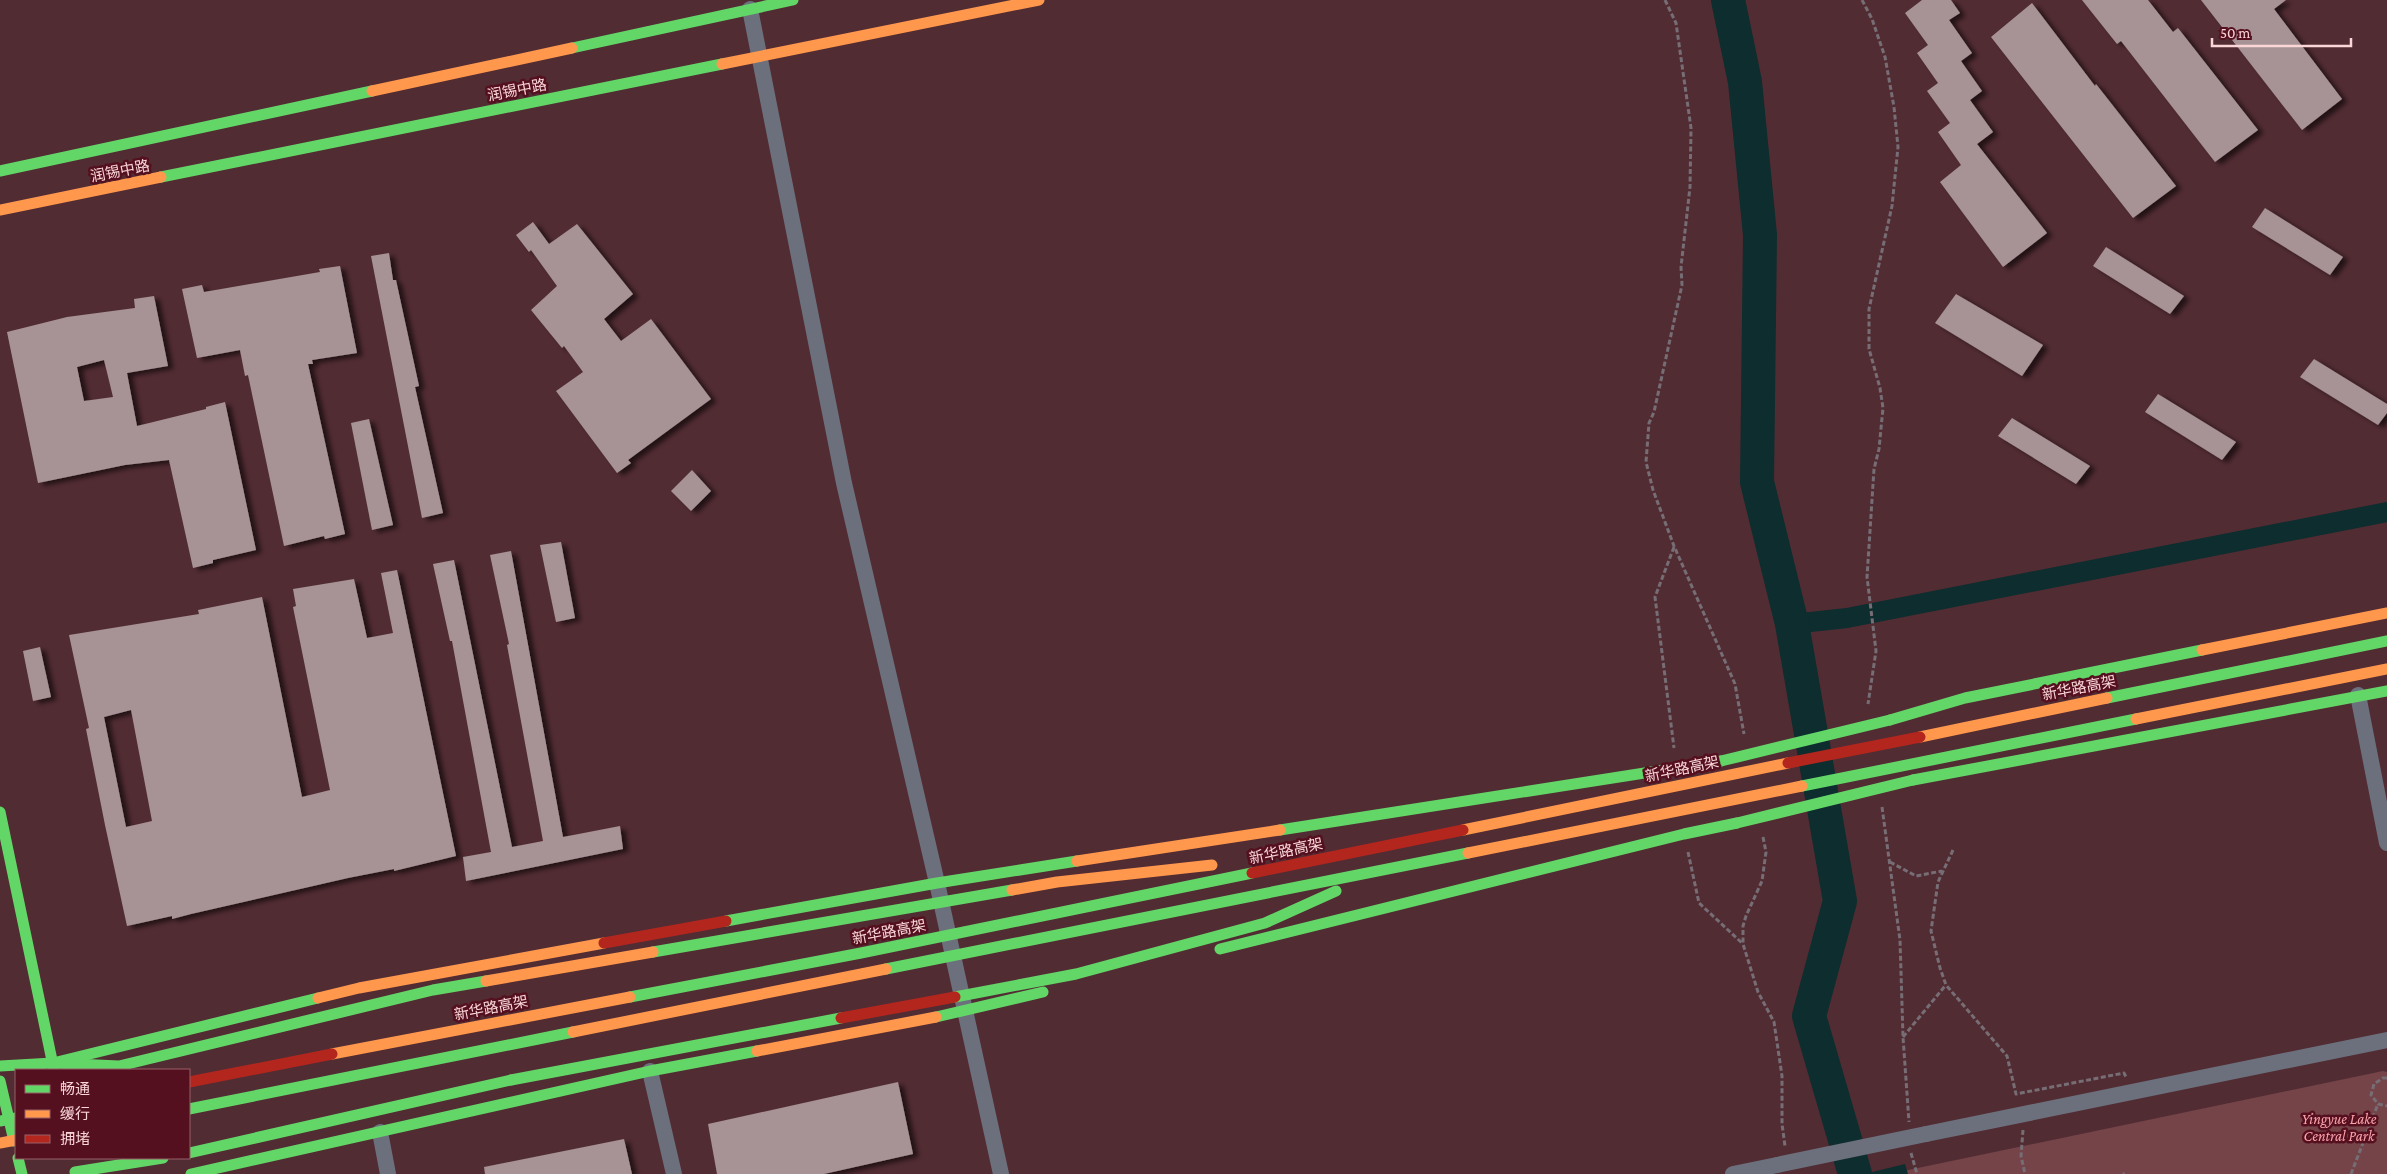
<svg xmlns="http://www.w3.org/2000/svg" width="2387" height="1174" font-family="'Crimson Pro','Noto Sans SC',serif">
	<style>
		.green { fill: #754449 }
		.water { fill: #0d2d2e }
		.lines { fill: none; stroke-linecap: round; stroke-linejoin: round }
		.canal { stroke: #0d2d2e; stroke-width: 20 }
		.river { stroke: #0d2d2e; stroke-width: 34 }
		.building { fill: #a79395; fill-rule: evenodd; filter: url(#shadow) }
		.path { stroke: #776d75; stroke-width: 3; stroke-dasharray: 5 2.5; stroke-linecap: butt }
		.street { stroke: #6c707d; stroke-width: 16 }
		.fast { stroke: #63d668; stroke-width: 11 }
		.slow { stroke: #ff974d; stroke-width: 11 }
		.jam { stroke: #b3261e; stroke-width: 11 }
		.street-bridge { stroke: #6c707d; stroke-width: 16 }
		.fast-bridge { stroke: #63d668; stroke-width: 11 }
		.slow-bridge { stroke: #ff974d; stroke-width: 11 }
		.jam-bridge { stroke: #b3261e; stroke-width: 11 }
		.labels { text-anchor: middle; stroke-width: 5; stroke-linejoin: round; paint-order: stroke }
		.street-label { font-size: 15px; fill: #fad6d8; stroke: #55101f }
		.park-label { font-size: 15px; font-style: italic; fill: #fca2ab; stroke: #55101f }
	</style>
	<defs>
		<filter id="shadow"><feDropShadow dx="5.5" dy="3" stdDeviation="2.5" flood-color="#0009"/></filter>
	</defs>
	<rect width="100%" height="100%" fill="#522c33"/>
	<polygon class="green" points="2383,1071 2387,1072 2387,1174 1889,1174"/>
	<polygon class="water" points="1905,1164 1908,1174 1864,1174"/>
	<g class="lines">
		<polyline class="canal" points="1792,624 1847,618 2387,512"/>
		<polyline class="river" points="1728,0 1745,82 1760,235 1757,482 1792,624 1840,901 1809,1016 1855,1174"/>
	</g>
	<g class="building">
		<polygon points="1922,0 1951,0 1960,13 1949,20 1972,53 1961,61 1982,91 1970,100 1993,132 1977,144 2047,233 2003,267 1940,182 1961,165 1938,132 1950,123 1927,91 1938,83 1917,53 1928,45 1905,13"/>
		<polygon points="2082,0 2148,0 2173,32 2178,28 2258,130 2215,162 2121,41 2117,44"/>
		<polygon points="2201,0 2286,0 2274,9 2342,99 2302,130"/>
		<polygon points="2032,3 2095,86 2096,84 2176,186 2133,218 1991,37"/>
		<polygon points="2265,208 2343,257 2330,275 2252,227"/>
		<polygon points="533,222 549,244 577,224 633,294 604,319 621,341 651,319 711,399 628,460 631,463 617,473 556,391 583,372 564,346 562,348 531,310 557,286 531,250 529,252 516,235"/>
		<polygon points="2106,247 2184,296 2170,314 2093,266"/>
		<polygon points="389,253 393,280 396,280 419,386 415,387 443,513 422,518 371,256"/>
		<polygon points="340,266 357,353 312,360 313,364 308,364 345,534 325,539 324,536 284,546 248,375 245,376 240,350 197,358 182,289 202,285 204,292 320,272 319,269"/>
		<polygon points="1956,294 2043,345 2022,376 1935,323"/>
		<path d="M154 296 168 366 127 373 137 426 206 409V407L225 402 256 550 213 560V563L193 568 169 460 125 465 38 483 7 332 67 317 135 308 134 299ZM104 360 113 397 84 401 77 367Z"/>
		<polygon points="2314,359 2387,404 2387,413 2378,425 2300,377"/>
		<polygon points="2158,394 2236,442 2222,460 2145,412"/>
		<polygon points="2012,418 2090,466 2076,484 1998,436"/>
		<polygon points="369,419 393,525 372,530 351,423"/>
		<polygon points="692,470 711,491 691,511 671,491"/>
		<polygon points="561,542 575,618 556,622 540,545"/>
		<polygon points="511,551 563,837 620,826 623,849 466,881 463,857 491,852 452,641 450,641 433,564 454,560 512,847 543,841 507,645 509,644 490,555"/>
		<path d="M397 570 456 856 394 871V869L348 878 191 914 172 919V916L127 926 105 825 86 729 89 728 69 635 199 614 198 610 262 597 302 797 330 790 293 607 296 606 293 589 354 579 367 638 393 633 381 573ZM131 710 152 821 126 827 104 717Z"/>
		<polygon points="40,647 51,697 33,701 23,651"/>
		<polygon points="898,1082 913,1154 824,1174 717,1174 708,1124"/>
		<polygon points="624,1139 632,1174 485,1174 484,1167"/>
	</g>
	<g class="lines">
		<g class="path">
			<polyline points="1665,0 1676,23 1691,128 1690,187 1681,267 1682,285 1654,412 1649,423 1646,462 1653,490 1674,546 1735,684 1744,734"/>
			<polyline points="1862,0 1872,19 1885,57 1894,107 1898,147 1892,206 1869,309 1869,349 1880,388 1883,408 1879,449 1874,469 1867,577 1876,651 1868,704"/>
			<polyline points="1674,547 1655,597 1674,748"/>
			<polyline points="1882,807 1900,940 1903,1037 1909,1122"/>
			<polyline points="1763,837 1766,852 1762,881 1746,916 1743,926 1743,944 1758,992 1774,1022 1782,1076 1782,1124 1785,1146"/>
			<polyline points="1953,850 1938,882 1931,931 1940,968 1946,985 2007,1056 2016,1094 2124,1073 2126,1077"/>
			<polyline points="1688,852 1699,903 1742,943"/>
			<polyline points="1890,862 1916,876 1942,871"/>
			<polyline points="1903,1037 1945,986"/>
			<polyline points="2387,1078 2383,1078 2374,1084 2371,1095 2378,1104 2387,1106"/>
			<polyline points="2023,1130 2021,1156 2025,1174"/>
			<polyline points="1911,1153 1917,1174"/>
			<polyline points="2123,1173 2124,1174"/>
			<polyline points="2351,1174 2378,1104"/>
		</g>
		<g class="street">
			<polyline points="750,9 844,483 937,883 1001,1174"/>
			<polyline points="2358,695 2387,843"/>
			<polyline points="650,1071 674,1174"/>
			<polyline points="380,1132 388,1174"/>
			<polyline points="1926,1134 2387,1040"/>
			<polyline points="1733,1174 1777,1165"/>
		</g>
		<g class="fast">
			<polyline points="572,48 793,0"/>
			<polyline points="0,171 372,91"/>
			<polyline points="161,177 722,64"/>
			<polyline points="1890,720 1965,698 2202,650"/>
			<polyline points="1913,780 2387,691"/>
			<polyline points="0,812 54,1070"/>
			<polyline points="1280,830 1721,761"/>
			<polyline points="726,921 937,883 1077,861"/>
			<polyline points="1220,949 1684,834 1737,823"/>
			<polyline points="936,1017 1043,992"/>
			<polyline points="53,1063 119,1066 433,990 486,981"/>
			<polyline points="0,1066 53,1063 318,998"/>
			<polyline points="0,1081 14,1141"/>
			<polyline points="189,1153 511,1080"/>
			<polyline points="18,1158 22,1174"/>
			<polyline points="75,1172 163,1158"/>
			<polyline points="191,1174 650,1071 757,1051"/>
		</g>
		<g class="slow">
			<polyline points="722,64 1039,0"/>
			<polyline points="372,91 572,48"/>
			<polyline points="0,210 161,177"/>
			<polyline points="2202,650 2387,613"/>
			<polyline points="1077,861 1280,830"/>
			<polyline points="318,998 359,988 604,943"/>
			<polyline points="757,1051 936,1017"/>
		</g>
		<polyline class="jam" points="604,943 726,921"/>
		<polyline class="street-bridge" points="1777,1165 1926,1134"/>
		<g class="fast-bridge">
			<polyline points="2107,698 2387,641"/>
			<polyline points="1721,761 1890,720"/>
			<polyline points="1802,786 2136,719"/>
			<polyline points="1737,823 1913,780"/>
			<polyline points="653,952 1012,890"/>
			<polyline points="886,969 1468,853"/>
			<polyline points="630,997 861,953 1252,873"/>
			<polyline points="955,997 1076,974 1265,923 1336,891"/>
			<polyline points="511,1080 841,1018"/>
			<polyline points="189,1109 573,1032"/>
			<polyline points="0,1121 16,1118"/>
		</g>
		<g class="slow-bridge">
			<polyline points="2136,719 2387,669"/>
			<polyline points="1920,737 2107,698"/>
			<polyline points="1463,830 1788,763"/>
			<polyline points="1468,853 1802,786"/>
			<polyline points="1012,890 1057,882 1212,865"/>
			<polyline points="486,981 653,952"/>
			<polyline points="573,1032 886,969"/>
			<polyline points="332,1054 630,997"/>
			<polyline points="0,1143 16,1140"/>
		</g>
		<g class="jam-bridge">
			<polyline points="1788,763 1920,737"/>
			<polyline points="1252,873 1463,830"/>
			<polyline points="841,1018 955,997"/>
			<polyline points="189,1082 332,1054"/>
		</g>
	</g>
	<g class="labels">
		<g class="street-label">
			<text transform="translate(517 90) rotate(-11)" y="5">润锡中路</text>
			<text transform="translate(120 171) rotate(-11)" y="5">润锡中路</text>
			<text transform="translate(2079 688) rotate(-11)" y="5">新华路高架</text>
			<text transform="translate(1682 769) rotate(-12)" y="5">新华路高架</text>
			<text transform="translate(1286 851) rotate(-12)" y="5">新华路高架</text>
			<text transform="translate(889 932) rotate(-11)" y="5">新华路高架</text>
			<text transform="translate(491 1008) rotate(-11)" y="5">新华路高架</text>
		</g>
		<g class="park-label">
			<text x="2339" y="1124">Yingyue Lake<tspan x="2339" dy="17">Central Park</tspan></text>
		</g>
	</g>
	<rect x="15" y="1069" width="175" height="90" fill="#55101f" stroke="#975f69"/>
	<rect x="25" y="1085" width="25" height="8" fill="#63d668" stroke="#975f69"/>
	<text x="60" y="1094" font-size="15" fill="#fad6d8">畅通</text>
	<rect x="25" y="1110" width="25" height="8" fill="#ff974d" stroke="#975f69"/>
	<text x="60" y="1119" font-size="15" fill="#fad6d8">缓行</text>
	<rect x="25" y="1135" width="25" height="8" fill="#b3261e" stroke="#975f69"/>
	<text x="60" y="1144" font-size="15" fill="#fad6d8">拥堵</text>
	<path d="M2212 38v8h139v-8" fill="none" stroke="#fad6d8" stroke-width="2.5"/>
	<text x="2220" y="38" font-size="15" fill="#fad6d8" stroke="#55101f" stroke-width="4" paint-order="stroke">50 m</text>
</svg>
